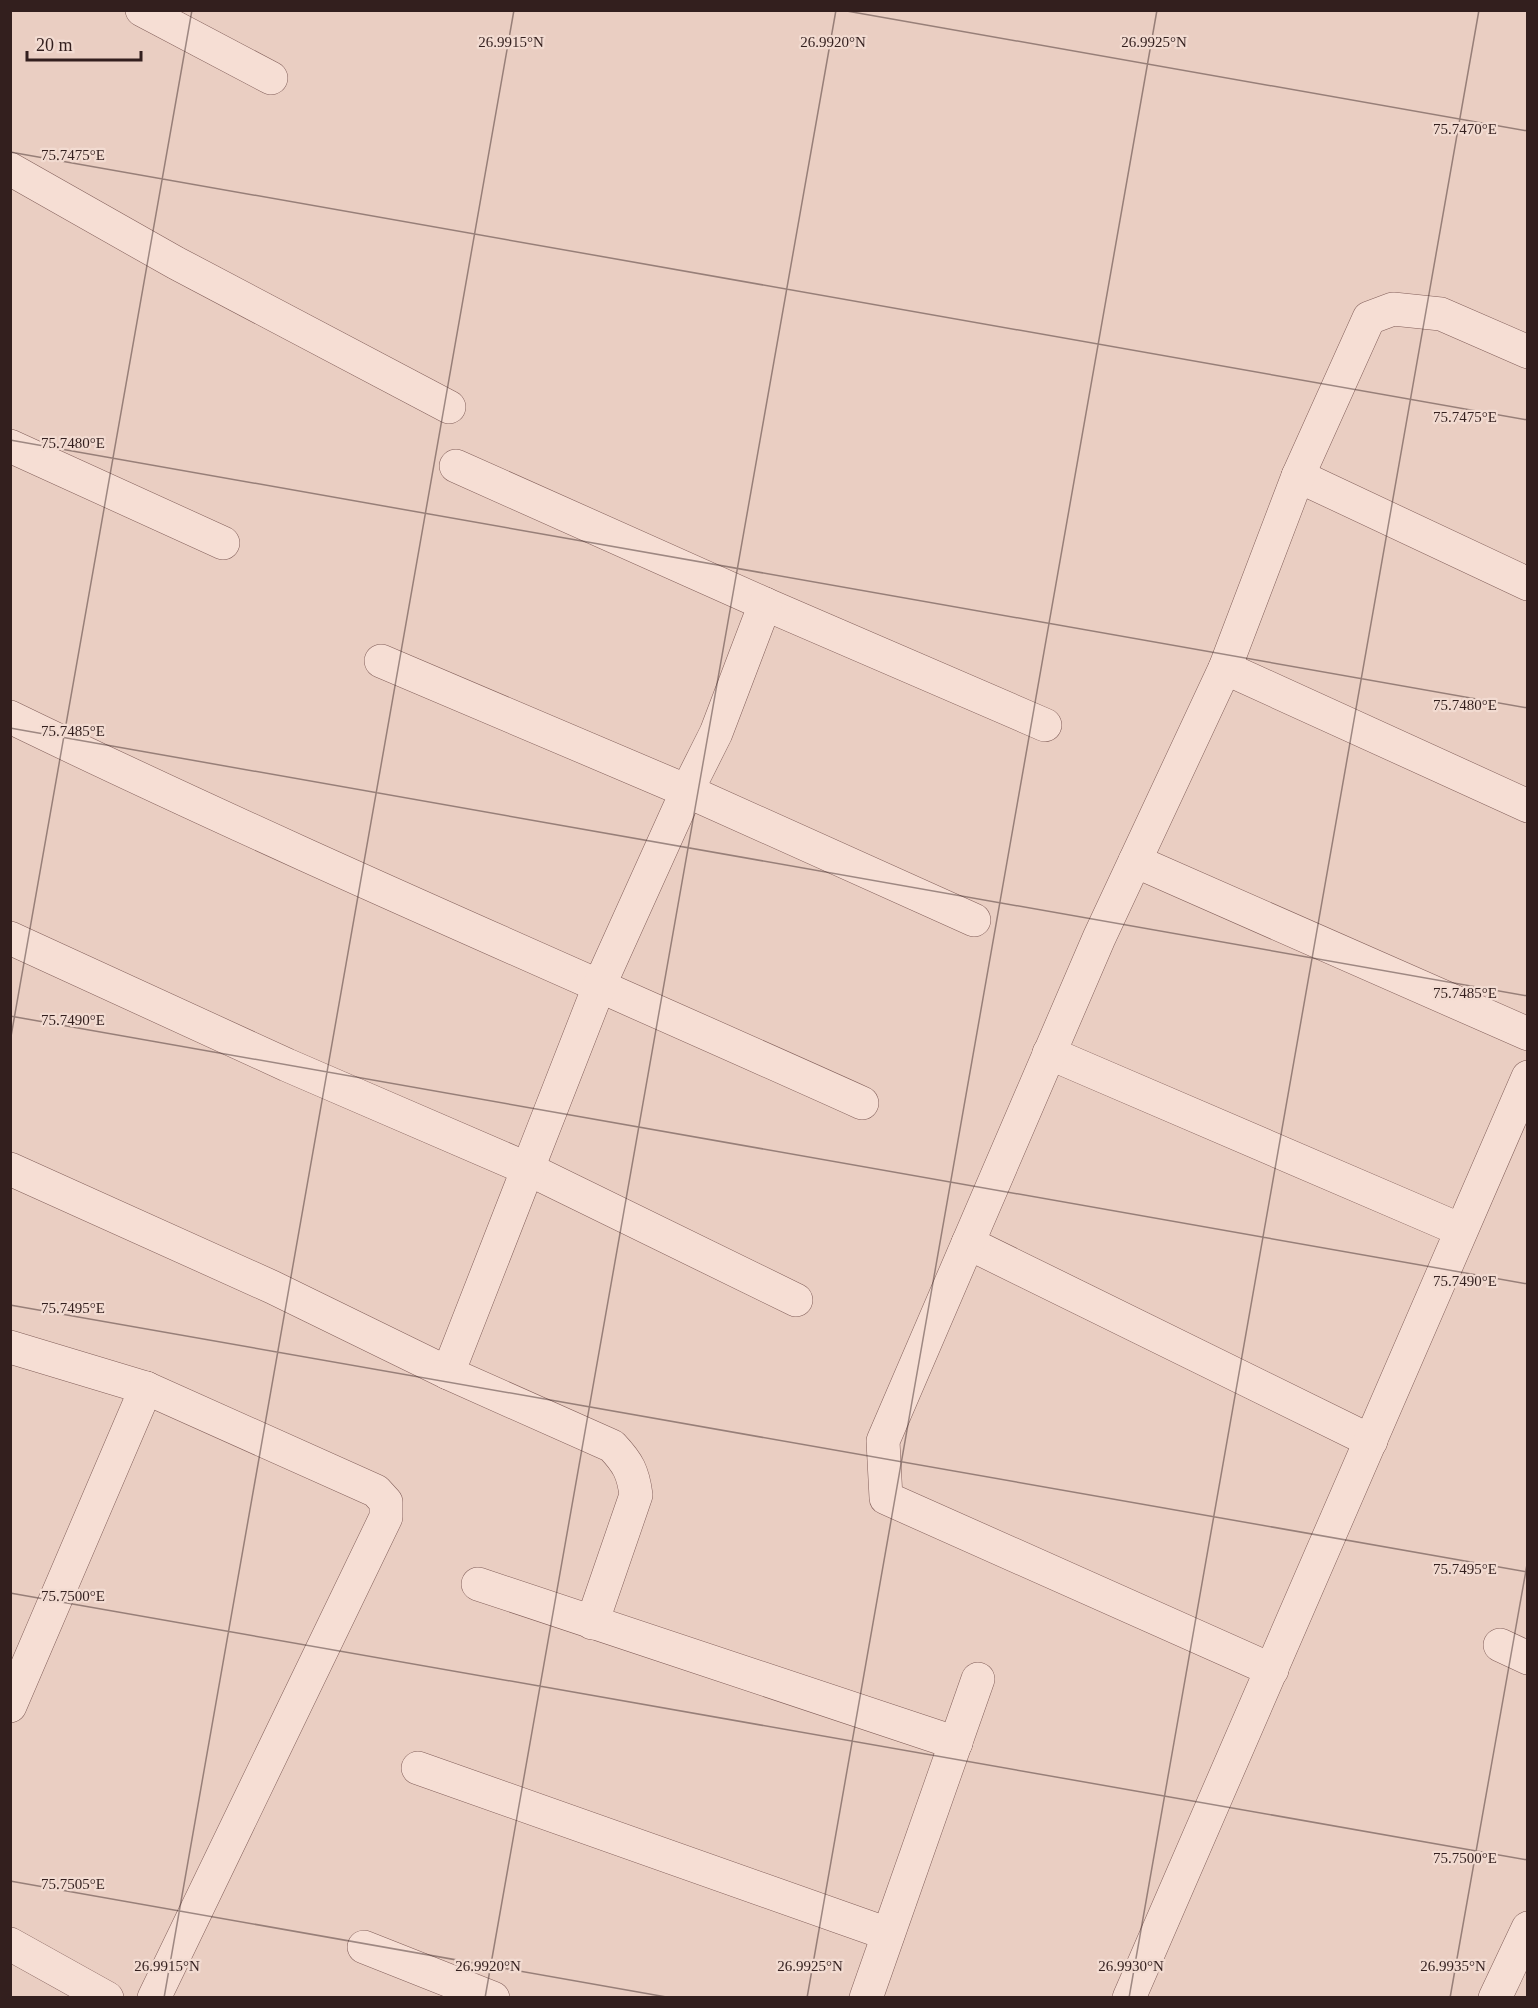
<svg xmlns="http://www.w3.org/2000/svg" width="1538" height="2008" font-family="'Times New Roman',serif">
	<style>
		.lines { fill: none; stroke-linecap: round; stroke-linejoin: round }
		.street-casing { stroke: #825f5a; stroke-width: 34 }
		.street { stroke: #f6ded4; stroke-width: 33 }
		.ticks { fill: none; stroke: #331f1e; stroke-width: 1.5; stroke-opacity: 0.45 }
		.ticks-label { font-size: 15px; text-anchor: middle; fill: #331f1e; stroke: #f2dbd1; stroke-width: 4.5; stroke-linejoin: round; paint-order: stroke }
	</style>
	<rect width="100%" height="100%" fill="#eacec2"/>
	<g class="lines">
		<g class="street-casing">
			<g id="street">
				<polyline points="142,10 271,78"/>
				<polyline points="10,169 176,263 449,407"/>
				<polyline points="10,446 223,543"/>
				<polyline points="456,466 765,604 1045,725"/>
				<polyline points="1298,476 1528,584"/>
				<polyline points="381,661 687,791 974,920"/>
				<polyline points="1225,668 1528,806"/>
				<path d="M10 717C291 853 578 975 862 1103"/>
				<polyline points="1135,861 1528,1034"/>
				<polyline points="10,938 287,1065 528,1169 796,1300"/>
				<polyline points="1049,1053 1461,1230"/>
				<path d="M10 1169 272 1287 448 1373 612 1446C628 1463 633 1472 636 1495L592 1623"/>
				<polyline points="968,1243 1371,1441"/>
				<polyline points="10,1347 146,1388 376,1491 386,1502 386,1517 154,1998"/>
				<polyline points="448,1373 600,984 687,791 716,733 765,604"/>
				<polyline points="478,1584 956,1743"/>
				<polyline points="1500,1645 1528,1658"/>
				<polyline points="1272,1670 886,1498 883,1441 1099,938 1225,668 1298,476 1369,318 1393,309 1441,314 1528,352"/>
				<polyline points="10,1706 146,1388"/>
				<polyline points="418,1768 888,1934"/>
				<polyline points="10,1944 107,1998"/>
				<polyline points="364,1947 493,1998"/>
				<polyline points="866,1998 978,1679"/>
				<polyline points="1129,1998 1528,1077"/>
				<polyline points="1495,1998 1528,1928"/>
			</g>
		</g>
		<use href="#street" class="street"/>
	</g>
	<path class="ticks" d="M841 10 1528 131M10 152 1528 420M10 440 1528 708M10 728 1528 996M10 1016 1528 1284M10 1042 192 10M10 1305 1528 1572M10 1593 1528 1860M10 1881 672 1998M164 1998 514 10M485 1998 836 10M807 1998 1157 10M1129 1998 1479 10M1450 1998 1528 1559"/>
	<g class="ticks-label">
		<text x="511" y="47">26.9915°N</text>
		<text x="833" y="47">26.9920°N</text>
		<text x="1154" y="47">26.9925°N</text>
		<text x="1465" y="134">75.7470°E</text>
		<text x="73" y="160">75.7475°E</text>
		<text x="1465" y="422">75.7475°E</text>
		<text x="73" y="448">75.7480°E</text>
		<text x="1465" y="710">75.7480°E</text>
		<text x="73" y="736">75.7485°E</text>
		<text x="1465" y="998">75.7485°E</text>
		<text x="73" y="1025">75.7490°E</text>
		<text x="1465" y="1286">75.7490°E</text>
		<text x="73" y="1313">75.7495°E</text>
		<text x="1465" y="1574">75.7495°E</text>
		<text x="73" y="1601">75.7500°E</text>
		<text x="1465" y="1863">75.7500°E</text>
		<text x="73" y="1889">75.7505°E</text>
		<text x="167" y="1971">26.9915°N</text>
		<text x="488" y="1971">26.9920°N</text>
		<text x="810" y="1971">26.9925°N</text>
		<text x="1131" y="1971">26.9930°N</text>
		<text x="1453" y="1971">26.9935°N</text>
	</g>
	<rect width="1538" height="2008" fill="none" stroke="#331f1e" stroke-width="24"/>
	<path d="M27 51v9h114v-9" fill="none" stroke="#331f1e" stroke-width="3"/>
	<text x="36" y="51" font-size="18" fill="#331f1e" stroke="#f2dbd1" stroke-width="4.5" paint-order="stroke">20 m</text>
</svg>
